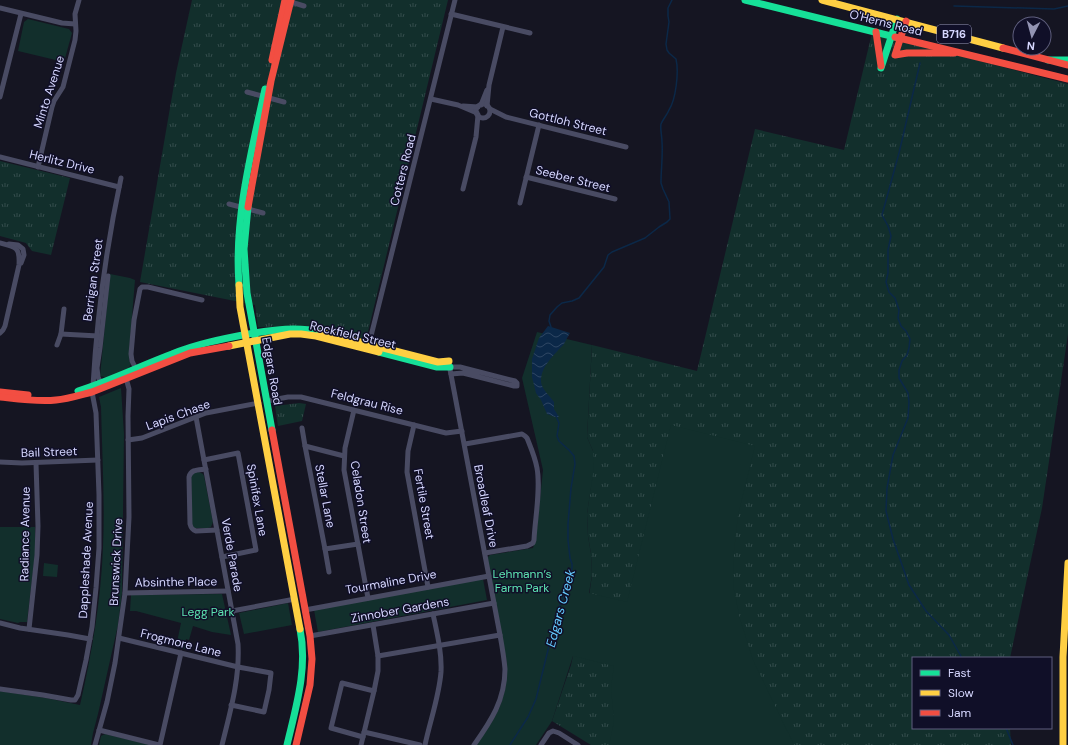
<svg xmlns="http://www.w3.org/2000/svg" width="1068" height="745" font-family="'DM Sans',sans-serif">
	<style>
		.grass { fill: url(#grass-tufts) }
		.park { fill: #122f2c }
		.water { fill: url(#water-waves) }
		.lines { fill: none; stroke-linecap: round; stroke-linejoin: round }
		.stream { stroke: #0b2848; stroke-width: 1.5 }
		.street { stroke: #494b63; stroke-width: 5 }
		.fast { stroke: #16e098; stroke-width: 7 }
		.slow { stroke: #ffcf43; stroke-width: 7 }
		.jam { stroke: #f24e42; stroke-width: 7 }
		.labels { text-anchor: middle; stroke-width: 3; stroke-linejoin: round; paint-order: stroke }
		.shield { fill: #100f28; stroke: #9b9bbe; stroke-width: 1 }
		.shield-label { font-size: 11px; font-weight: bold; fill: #d6d7ff }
		.street-label { font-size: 12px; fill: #d6d7ff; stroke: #100f28 }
		.park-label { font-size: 12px; fill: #5de4b1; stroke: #100f28 }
		.water-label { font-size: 13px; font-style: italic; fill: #64cbff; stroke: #100f28 }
	</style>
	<defs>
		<pattern id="grass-tufts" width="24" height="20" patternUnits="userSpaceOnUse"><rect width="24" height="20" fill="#122f2c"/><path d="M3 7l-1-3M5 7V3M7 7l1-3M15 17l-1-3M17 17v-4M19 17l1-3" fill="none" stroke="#344c4c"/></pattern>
		<pattern id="water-waves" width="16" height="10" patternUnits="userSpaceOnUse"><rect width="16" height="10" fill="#0b2848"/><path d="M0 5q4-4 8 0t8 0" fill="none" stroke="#2e4663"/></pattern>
	</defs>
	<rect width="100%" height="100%" fill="#151522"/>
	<g class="grass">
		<polygon points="192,0 448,0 366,340 310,326 258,327 255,305 140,282 176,73"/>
		<polygon points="872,33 1068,84 1068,334 1042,508 1010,658 913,658 913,728 1010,728 1011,745 591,745 552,721 571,665 573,656 586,619 592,575 591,554 588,536 587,514 590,492 593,451 587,437 592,345 697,371 755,129 844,150"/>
		<polygon points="0,161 70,178 51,255 32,251 26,243 0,236"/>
		<polygon points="299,403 306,404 302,421 278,426 275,406"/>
	</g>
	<g class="park">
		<polygon points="28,19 69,29 72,33 64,62 18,51 24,22"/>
		<polygon points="110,274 130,278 135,280 129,353 129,360 131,364 128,369 108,378 100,376"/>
		<path d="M537 332 592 345 587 437 593 451 594 467 587 514 588 536 591 554 592 575 589 593 627 602 671 425 755 446 738 515 734 551 733 585 740 619 753 660 794 745H609L614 722 611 687 614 666 573 656 552 721 536 745H476C497 717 507 700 507 664L487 558 490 555 533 548 536 538 543 470 522 378Z"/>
		<path d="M121 388 124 434 122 593 118 625 98 714 93 733 91 745H0V691L46 698 80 705C92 653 101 600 103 547 105 500 102 454 101 407L99 397Z"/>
		<polygon points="199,472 203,474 204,476 213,522 211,527 208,528 194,528 192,524 191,477 193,473"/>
		<polygon points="0,527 35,527 35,554 27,622 20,622 18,623 0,619"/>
		<polygon points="44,563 58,565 57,577 43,576"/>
		<polygon points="483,579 487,600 318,632 314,610"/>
		<polygon points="222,594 231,635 212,632 193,626 189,640 186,639 185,649 176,647 181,623 136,611 130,611 131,595"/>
		<polygon points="288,603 292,625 244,634 239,613"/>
		<polygon points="105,734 150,745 99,745 101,736"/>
	</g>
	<path class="water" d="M548 326 570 333C568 336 566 340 564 344 555 354 541 366 541 381 541 389 550 396 554 402V409L559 417H555L547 414 541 400 536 393 532 377V359L539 338Z"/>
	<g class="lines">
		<g class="stream">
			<polyline points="954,6 1054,9 1068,6"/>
			<polyline points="920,63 899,153 882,215 888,226 891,236 888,250 888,273 886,282 889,292 895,298 899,310 898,318 901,326 906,331 910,339 909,348 907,355 902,361 899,370 899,378 908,393 909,402 908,418 893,455 887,488 886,511 893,539 909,585 926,611 949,635 962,658"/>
			<path d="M551 327 549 321 550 315 557 307 562 303 572 301 579 298 604 267 608 255 612 252 645 238 659 227 667 222 670 219 669 202 663 189 661 183C661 169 663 156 662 142 662 136 660 129 661 124 663 119 667 115 669 110 676 99 679 72 676 59L669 53 667 50 666 44 669 22 668 16V8L672 0"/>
			<polyline points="1006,728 1013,745"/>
			<polyline points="510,745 528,717 536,699 558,609 569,586 570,574 572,568 572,564 570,558 568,540 568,524 571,488 575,464 574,456 569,450 559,441 557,436 559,423 556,416"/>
		</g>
		<g class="street">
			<polyline points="288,1 304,6"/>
			<polyline points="0,8 62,23 75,24"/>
			<polyline points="451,14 530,33"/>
			<polyline points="247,92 284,102"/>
			<polyline points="0,97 21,14"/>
			<polyline points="431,99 458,105 477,113"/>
			<circle cx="483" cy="111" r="7"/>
			<polyline points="481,105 487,90"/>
			<polyline points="463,106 478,107"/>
			<polyline points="487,106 489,85 503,27"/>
			<polyline points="490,109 506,117 626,147"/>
			<polyline points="0,157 119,187"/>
			<polyline points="38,167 52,107 54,101 63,87 75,40 76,31 75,14 79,0"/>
			<polyline points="526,177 615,199"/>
			<polyline points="463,189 476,137 478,115"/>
			<polyline points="520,203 539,125"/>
			<polyline points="229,204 263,213"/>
			<path d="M0 243C17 247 20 248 19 265L5 326 3 330 0 333"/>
			<polyline points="9,244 18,245 23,249 24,255 21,263"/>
			<polyline points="61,334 98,336"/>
			<polyline points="369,344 455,0"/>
			<polyline points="57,345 61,334 64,309"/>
			<path d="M449 364 500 635C502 646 504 657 505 669 505 700 491 721 474 745"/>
			<polyline points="450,367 460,367 515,381 517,383 517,386 514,386 463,373 451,374"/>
			<polyline points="136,369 132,361 131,354 134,320 140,289 142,287 148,287 202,300"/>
			<polyline points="102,385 98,377 97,368 100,348 108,276"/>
			<path d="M93 386C97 315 106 248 121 178"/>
			<polyline points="267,401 288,397 301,397 446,433 462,431"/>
			<polyline points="354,410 345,448 344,470 368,598"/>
			<path d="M196 417 238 644C240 679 230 712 222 745"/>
			<polyline points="414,425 408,451 407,472 428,587"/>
			<polyline points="302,428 305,446"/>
			<polyline points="128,440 142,438 206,413 259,403"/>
			<path d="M465 444 522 434 525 436 527 438C531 448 535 457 537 468 541 489 535 518 534 540L533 543 527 546 485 553"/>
			<polyline points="344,456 305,446 325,549 358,544"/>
			<polyline points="204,460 238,453 256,550 222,557"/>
			<polyline points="0,462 22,463 98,460"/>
			<path d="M206 469C198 470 191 469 189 477L190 524C191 528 192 530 196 531L217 530"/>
			<polyline points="325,549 329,572"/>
			<polyline points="125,593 228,591"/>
			<polyline points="305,610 489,576"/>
			<polyline points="232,611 295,599"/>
			<polyline points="0,623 20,628 68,635 90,639"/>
			<polyline points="29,629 37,555 38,526 36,463"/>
			<polyline points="310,636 494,603"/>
			<polyline points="119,638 238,667 271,673 269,690 264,712 231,705"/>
			<polyline points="378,656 500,635"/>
			<polyline points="0,689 43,695 71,700 75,700 78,695 86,660 92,627 96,588 99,548 99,495 96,413 92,392"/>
			<polyline points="99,730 159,745"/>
			<polyline points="364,732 420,745"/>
			<polyline points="363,737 331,728 342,683 374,691"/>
			<polyline points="95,745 107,702 115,663 125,593 129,517 128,416 129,389 126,378"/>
			<polyline points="160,745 181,653"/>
			<polyline points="361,745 374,691 378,671 378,656 373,625"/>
			<path d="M425 745C430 721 439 697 441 672 442 653 437 633 433 614"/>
			<polyline points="541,745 549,733 553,731 559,733 578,745"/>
		</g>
		<g class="fast">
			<polyline points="745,0 895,37"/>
			<polyline points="1048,60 1068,60"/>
			<polyline points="881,68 897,19"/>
			<polyline points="248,207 244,249 247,293 272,430"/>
			<path d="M239 285C234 219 251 153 265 89"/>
			<polyline points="379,352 437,367 450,367"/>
			<path d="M78 391C110 381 140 366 172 354 196 344 222 339 248 334 273 330 296 326 321 332"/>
			<path d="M287 745C296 707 308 668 300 629"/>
		</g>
		<g class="slow">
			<polyline points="822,0 1003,48"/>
			<polyline points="239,285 240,307 300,629"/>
			<polyline points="321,332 438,362 449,361"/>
			<polyline points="229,346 290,334 301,334 316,336 379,352"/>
			<polyline points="1063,745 1063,657 1068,563"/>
		</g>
		<g class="jam">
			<polyline points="906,21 895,55 907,53 954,53"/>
			<polyline points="876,32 881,66"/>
			<polyline points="895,37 1068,79"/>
			<polyline points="1003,48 1068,65"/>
			<polyline points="272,60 285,0"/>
			<polyline points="248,207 271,81 291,0"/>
			<polyline points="0,392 28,395"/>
			<path d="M0 397C18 399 38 402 56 400 68 399 80 395 92 392L190 353 229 346"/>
			<polyline points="272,430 310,636 312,659 310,685 296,745"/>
		</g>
	</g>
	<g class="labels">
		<rect class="shield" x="937" y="25" width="34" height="18" rx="3"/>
		<g class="shield-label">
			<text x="954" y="38">B716</text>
		</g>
		<g class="street-label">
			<text transform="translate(886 23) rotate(14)" y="4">O'Herns Road</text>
			<text transform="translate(49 92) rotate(-72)" y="4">Minto Avenue</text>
			<text transform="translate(568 122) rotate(14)" y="4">Gottloh Street</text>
			<text transform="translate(62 162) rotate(14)" y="4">Herlitz Drive</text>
			<text transform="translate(403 170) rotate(-76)" y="4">Cotters Road</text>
			<text transform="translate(573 179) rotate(14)" y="4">Seeber Street</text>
			<text transform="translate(93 280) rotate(-82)" y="4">Berrigan Street</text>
			<text transform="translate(353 335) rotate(13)" y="4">Rockfield Street</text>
			<text transform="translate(272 371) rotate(80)" y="4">Edgars Road</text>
			<text transform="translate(367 402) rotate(14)" y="4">Feldgrau Rise</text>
			<text transform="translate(178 415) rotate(-20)" y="4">Lapis Chase</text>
			<text transform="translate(49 452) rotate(-2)" y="4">Bail Street</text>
			<text transform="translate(325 496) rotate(79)" y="4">Stellar Lane</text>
			<text transform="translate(257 500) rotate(80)" y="4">Spinifex Lane</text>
			<text transform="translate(361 502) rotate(81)" y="4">Celadon Street</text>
			<text transform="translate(424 504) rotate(80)" y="4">Fertile Street</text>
			<text transform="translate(486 506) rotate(79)" y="4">Broadleaf Drive</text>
			<text transform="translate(25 534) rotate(-89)" y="4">Radiance Avenue</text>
			<text transform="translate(232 555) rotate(80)" y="4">Verde Parade</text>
			<text transform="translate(86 560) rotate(-87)" y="4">Dappleshade Avenue</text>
			<text transform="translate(116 562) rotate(-87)" y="4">Brunswick Drive</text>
			<text transform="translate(176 582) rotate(-1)" y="4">Absinthe Place</text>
			<text transform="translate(391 582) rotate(-10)" y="4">Tourmaline Drive</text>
			<text transform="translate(400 610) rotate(-10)" y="4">Zinnober Gardens</text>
			<text transform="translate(181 643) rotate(14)" y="4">Frogmore Lane</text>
		</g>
		<g class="park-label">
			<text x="522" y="578">Lehmann’s<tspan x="522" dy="14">Farm Park</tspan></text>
			<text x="208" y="616">Legg Park</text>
		</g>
		<g class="water-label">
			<text transform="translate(560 608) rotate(-75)" y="5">Edgars Creek</text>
		</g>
	</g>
	<rect x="912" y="657" width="140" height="72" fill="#100f28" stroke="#5f5f7e"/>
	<rect x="920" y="670" width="20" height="6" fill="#16e098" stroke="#5f5f7e"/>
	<text x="948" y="677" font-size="12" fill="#d6d7ff">Fast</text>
	<rect x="920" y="690" width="20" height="6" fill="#ffcf43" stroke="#5f5f7e"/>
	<text x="948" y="697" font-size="12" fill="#d6d7ff">Slow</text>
	<rect x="920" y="710" width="20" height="6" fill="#f24e42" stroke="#5f5f7e"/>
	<text x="948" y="717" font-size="12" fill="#d6d7ff">Jam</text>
	<g transform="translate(1032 36) rotate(186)"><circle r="19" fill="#100f28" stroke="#5f5f7e"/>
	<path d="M0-3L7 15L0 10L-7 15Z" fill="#9293b2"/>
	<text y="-6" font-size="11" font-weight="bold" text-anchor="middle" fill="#d6d7ff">N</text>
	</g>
</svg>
